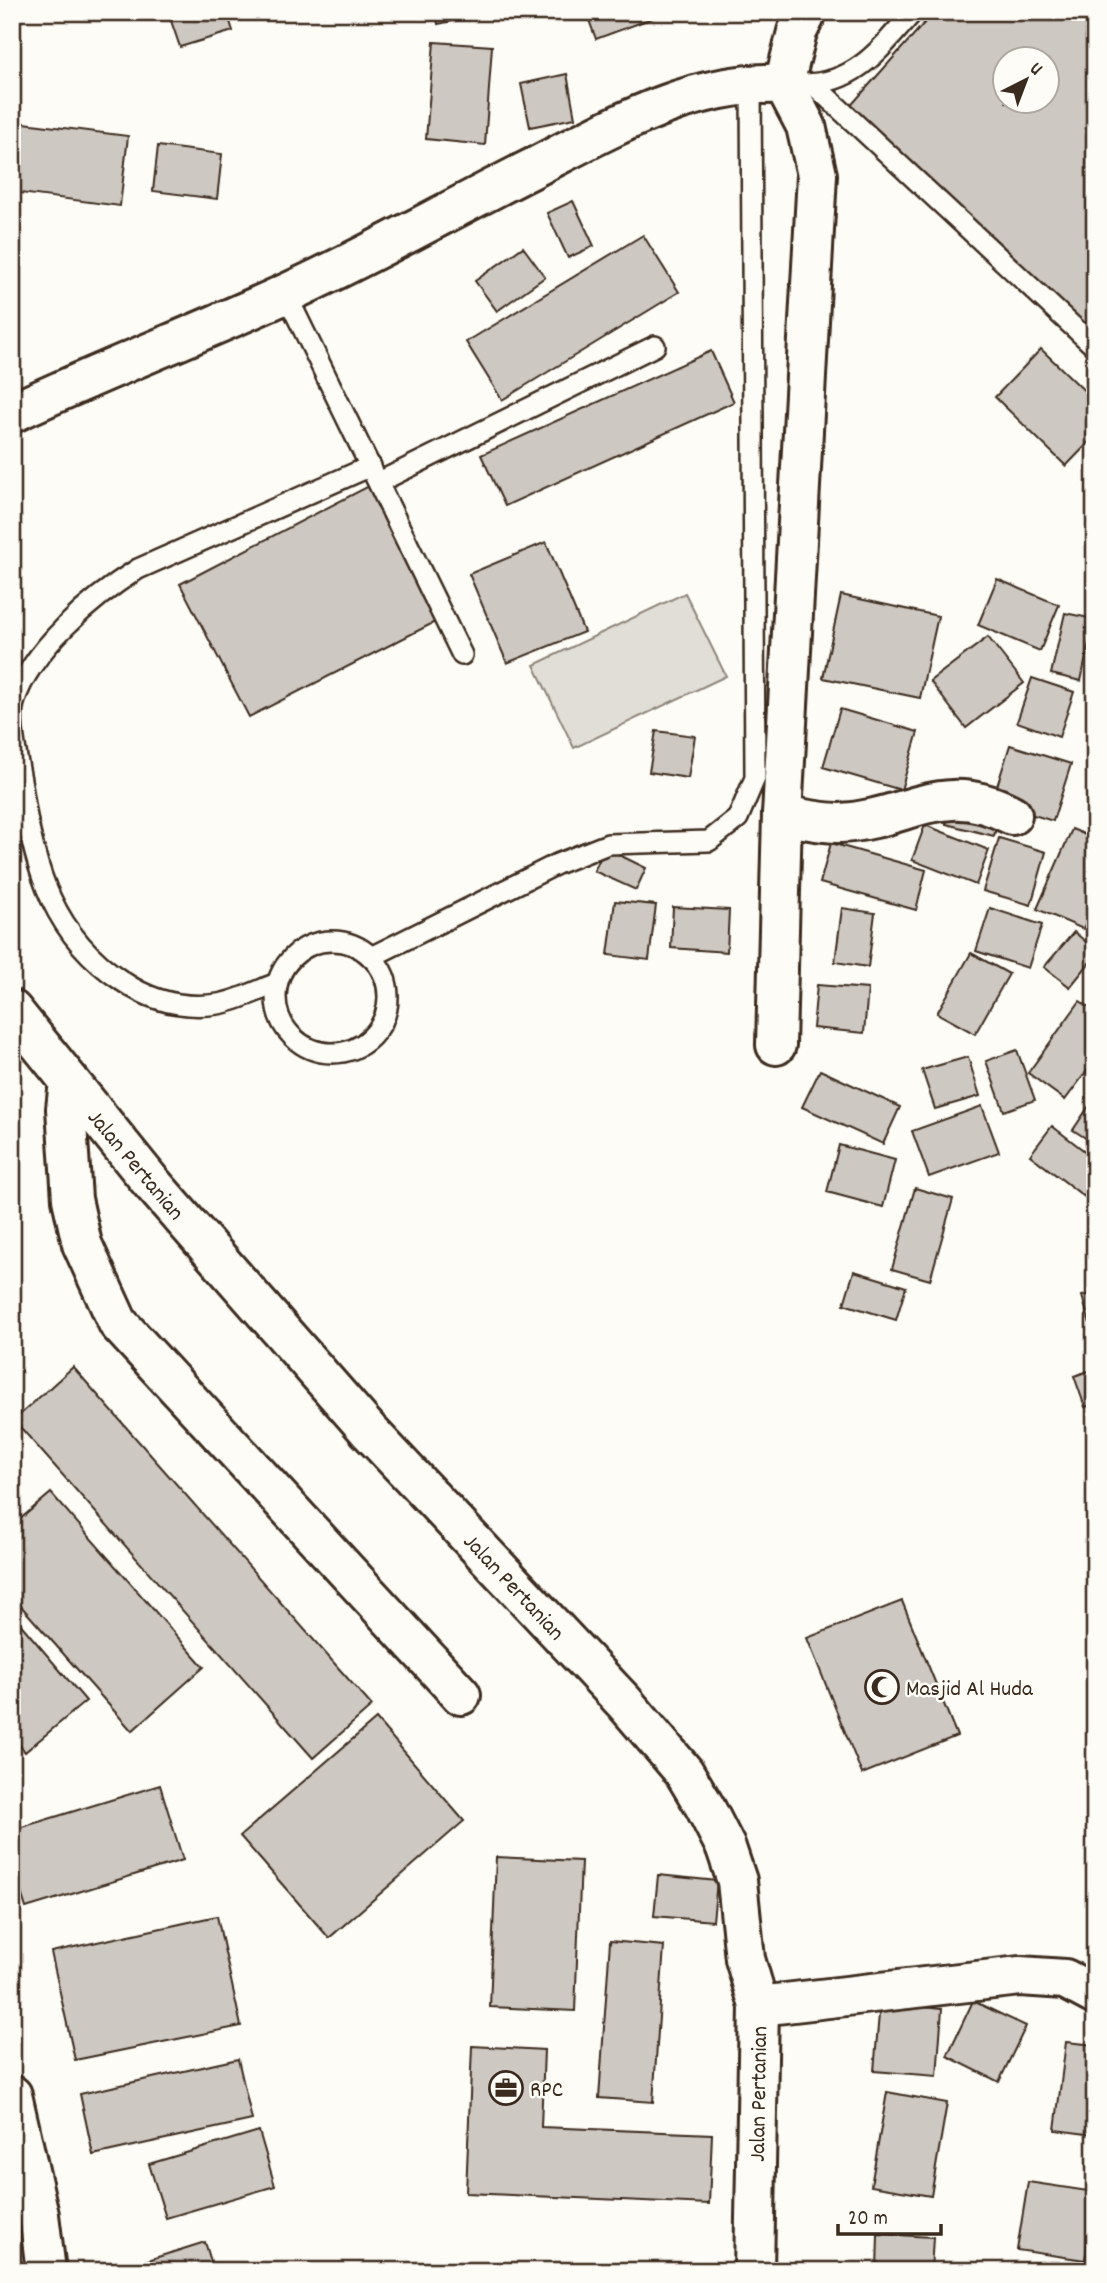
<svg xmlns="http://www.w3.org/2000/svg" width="1107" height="2283" font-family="Dekko,sans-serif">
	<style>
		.green { fill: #e1ded7; stroke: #8e847a; stroke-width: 2 }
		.building { fill: #cdc8c2; stroke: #3b2a1e; stroke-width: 2; fill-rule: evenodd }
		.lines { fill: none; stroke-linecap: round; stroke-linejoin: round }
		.lane-casing { stroke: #3b2a1e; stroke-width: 24 }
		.street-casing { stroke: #3b2a1e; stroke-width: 44 }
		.lane { stroke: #fdfcf7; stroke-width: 19 }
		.street { stroke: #fdfcf7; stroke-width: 38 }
		.labels { text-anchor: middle; stroke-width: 5; stroke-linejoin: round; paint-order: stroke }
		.street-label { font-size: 23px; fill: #3b2a1e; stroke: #fdfcf7 }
		.poi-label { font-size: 23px; fill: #3b2a1e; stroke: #fdfcf7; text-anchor: start }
	</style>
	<rect width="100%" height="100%" fill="#fdfcf7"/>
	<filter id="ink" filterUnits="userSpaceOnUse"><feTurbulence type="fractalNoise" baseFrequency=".0143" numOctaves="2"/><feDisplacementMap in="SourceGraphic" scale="14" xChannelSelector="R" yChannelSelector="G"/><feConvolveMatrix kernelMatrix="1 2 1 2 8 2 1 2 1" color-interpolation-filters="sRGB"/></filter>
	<g filter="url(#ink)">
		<polygon class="green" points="685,593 726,676 574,748 534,665"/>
		<g class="building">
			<polygon points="168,12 227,12 233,31 180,47"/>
			<polygon points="436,12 496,12 438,24"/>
			<polygon points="586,12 669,12 596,39"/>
			<path d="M934 12H1095V333L846 111ZM1006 60H1048V102H1006Z"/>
			<polygon points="434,42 492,46 485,145 426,139"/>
			<polygon points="567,74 575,118 530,127 521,84"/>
			<polygon points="16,122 128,136 120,206 12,192"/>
			<polygon points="158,146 222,154 217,199 153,191"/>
			<polygon points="573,201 594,246 568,258 547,213"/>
			<polygon points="643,235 679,292 502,400 466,342"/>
			<polygon points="523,247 545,277 497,311 475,281"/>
			<polygon points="1041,349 1095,401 1095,436 1066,466 995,397"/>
			<polygon points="711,351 734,402 505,506 481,455"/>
			<polygon points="369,486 439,620 249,717 180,584"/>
			<polygon points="546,542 584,632 507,663 469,574"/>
			<polygon points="997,579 1059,605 1040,651 978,625"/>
			<polygon points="841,595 938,616 920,698 823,678"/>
			<polygon points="1065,613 1094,619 1081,681 1051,674"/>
			<polygon points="988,637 1024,683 966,728 930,681"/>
			<polygon points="1032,678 1074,692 1059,737 1017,722"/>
			<polygon points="840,709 918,732 901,790 823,767"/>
			<polygon points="656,731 695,736 688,778 649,772"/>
			<polygon points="1010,745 1071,764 1053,821 992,802"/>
			<polygon points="951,803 999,815 994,836 946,824"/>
			<polygon points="925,825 989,850 976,885 912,860"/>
			<polygon points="1072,829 1095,839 1095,903 1083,929 1037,909"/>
			<polygon points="999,838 1046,852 1031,905 983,891"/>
			<polygon points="831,843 926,870 916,910 820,883"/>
			<polygon points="605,848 646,868 636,890 594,871"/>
			<polygon points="615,901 656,905 649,960 608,955"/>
			<polygon points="673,907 729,910 727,952 671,948"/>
			<polygon points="842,908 875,913 868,967 835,962"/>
			<polygon points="990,908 1042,925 1028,968 976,951"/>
			<polygon points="1074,932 1095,949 1095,956 1070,987 1044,967"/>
			<polygon points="971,953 1009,974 975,1034 937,1013"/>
			<polygon points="817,985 868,989 864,1033 813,1028"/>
			<polygon points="1080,1001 1095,1011 1095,1060 1065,1100 1028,1073"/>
			<polygon points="1017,1050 1035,1100 1004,1111 986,1061"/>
			<polygon points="968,1057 980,1096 935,1109 922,1070"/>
			<polygon points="820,1070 900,1107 883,1144 802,1107"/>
			<polygon points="1095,1097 1095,1144 1073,1130"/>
			<polygon points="982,1106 999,1152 929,1177 912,1131"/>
			<polygon points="1052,1126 1095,1159 1095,1195 1090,1201 1030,1155"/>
			<polygon points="839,1145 895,1160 883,1207 827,1192"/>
			<polygon points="915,1188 953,1199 930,1280 892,1269"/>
			<polygon points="854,1271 906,1287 896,1320 844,1304"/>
			<polygon points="1095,1293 1095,1341 1082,1296"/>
			<polygon points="73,1367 372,1706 313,1758 14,1420"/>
			<polygon points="1095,1369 1095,1404 1085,1407 1074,1376"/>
			<polygon points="51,1493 204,1667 132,1731 12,1596 12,1526"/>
			<polygon points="902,1601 957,1736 862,1774 807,1638"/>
			<polygon points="12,1614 86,1701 25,1752 12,1736"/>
			<polygon points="376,1719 464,1821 329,1938 240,1836"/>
			<polygon points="160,1785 183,1860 26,1908 12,1864 12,1830"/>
			<polygon points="496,1857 581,1861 575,2011 490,2007"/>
			<polygon points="658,1875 717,1881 713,1921 654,1916"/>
			<polygon points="217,1916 241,2026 75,2060 51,1952"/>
			<polygon points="610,1941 664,1946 653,2102 599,2098"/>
			<polygon points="973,2001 1026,2026 999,2082 947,2056"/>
			<polygon points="880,2003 942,2009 937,2076 874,2071"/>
			<polygon points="1066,2042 1095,2045 1095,2135 1055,2130"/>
			<polygon points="472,2046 544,2050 541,2127 712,2134 709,2204 466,2193"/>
			<polygon points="238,2059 252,2120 93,2155 80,2094"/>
			<polygon points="887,2092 947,2103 931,2196 871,2186"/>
			<polygon points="259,2131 275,2186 166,2218 149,2164"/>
			<polygon points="1028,2182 1095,2192 1085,2260 1017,2250"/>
			<polygon points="878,2234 933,2237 931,2271 877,2271"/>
			<polygon points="205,2242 214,2271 124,2271 123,2268"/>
			<polygon points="642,2267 698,2269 698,2271 642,2271"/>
		</g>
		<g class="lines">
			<g class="lane-casing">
				<g id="lane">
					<path d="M805 84C856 84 882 47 913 12"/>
					<polyline points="813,84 1095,347"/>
					<polyline points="286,294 462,655"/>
					<polyline points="379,482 655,346"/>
					<circle cx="332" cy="997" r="56"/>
					<polyline points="371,957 557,864 608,844 709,841 738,818 755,778 751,83"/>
					<path d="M277 983C259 990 237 1001 218 1004 183 1009 151 1001 122 981 54 936 34 870 23 792 20 770 8 723 14 703 30 650 93 597 138 569L371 466"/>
				</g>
			</g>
			<g class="street-casing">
				<g id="street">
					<path d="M12 413C102 371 195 335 285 294 369 256 449 210 531 169 611 128 691 80 784 84"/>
					<path d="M782 815C801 818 821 823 840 823 908 820 941 778 1012 815"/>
					<polyline points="12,1010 150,1181 369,1431 624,1702 684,1772 705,1807 726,1848 737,1881 745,1959 759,2006 754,2271"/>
					<polyline points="776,1045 782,815 817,175 806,126 784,84 797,32 807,12"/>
					<polyline points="69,1081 66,1109 72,1199 82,1244 118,1323 461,1695"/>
					<polyline points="759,2006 1020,1976 1065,1979 1095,1995"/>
					<polyline points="12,2095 39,2215 46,2271"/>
				</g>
			</g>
			<use href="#lane" class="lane"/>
			<use href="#street" class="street"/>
		</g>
	</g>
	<defs>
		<g id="mosque-ring" transform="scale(1.75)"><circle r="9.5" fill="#fdfcf7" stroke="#3b2a1e" stroke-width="1.5"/><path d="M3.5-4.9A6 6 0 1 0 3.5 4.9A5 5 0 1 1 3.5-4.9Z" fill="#3b2a1e"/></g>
		<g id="office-ring" transform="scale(1.75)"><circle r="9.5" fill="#fdfcf7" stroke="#3b2a1e" stroke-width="1.5"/><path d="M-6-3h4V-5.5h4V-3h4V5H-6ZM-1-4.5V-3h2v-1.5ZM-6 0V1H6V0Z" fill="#3b2a1e"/></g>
	</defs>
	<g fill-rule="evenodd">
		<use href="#mosque-ring" x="882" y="1687"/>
		<use href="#office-ring" x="506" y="2088"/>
	</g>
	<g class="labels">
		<g class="street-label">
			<text transform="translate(137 1164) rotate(50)" y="8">Jalan Pertanian</text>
			<text transform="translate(515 1586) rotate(47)" y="8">Jalan Pertanian</text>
			<text transform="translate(757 2094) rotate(-89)" y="8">Jalan Pertanian</text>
		</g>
		<g class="poi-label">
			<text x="906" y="1695">Masjid Al Huda</text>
			<text x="530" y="2096">RPC</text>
		</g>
	</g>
	<rect width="1107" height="2283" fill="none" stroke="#fdfcf7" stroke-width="42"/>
	<rect x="21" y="21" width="1065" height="2241" fill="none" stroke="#3b2a1e" stroke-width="2.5" filter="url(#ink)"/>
	<g transform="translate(1026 80) rotate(42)"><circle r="33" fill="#fdfcf7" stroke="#afa8a0" stroke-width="2"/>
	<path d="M0-5L12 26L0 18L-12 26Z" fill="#3b2a1e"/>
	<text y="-10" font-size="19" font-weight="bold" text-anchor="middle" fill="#3b2a1e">U</text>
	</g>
	<path d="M838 2224v10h103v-10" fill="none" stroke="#3b2a1e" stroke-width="3.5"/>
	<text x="848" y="2224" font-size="21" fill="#3b2a1e" stroke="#fdfcf7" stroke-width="5" paint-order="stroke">20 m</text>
</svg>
